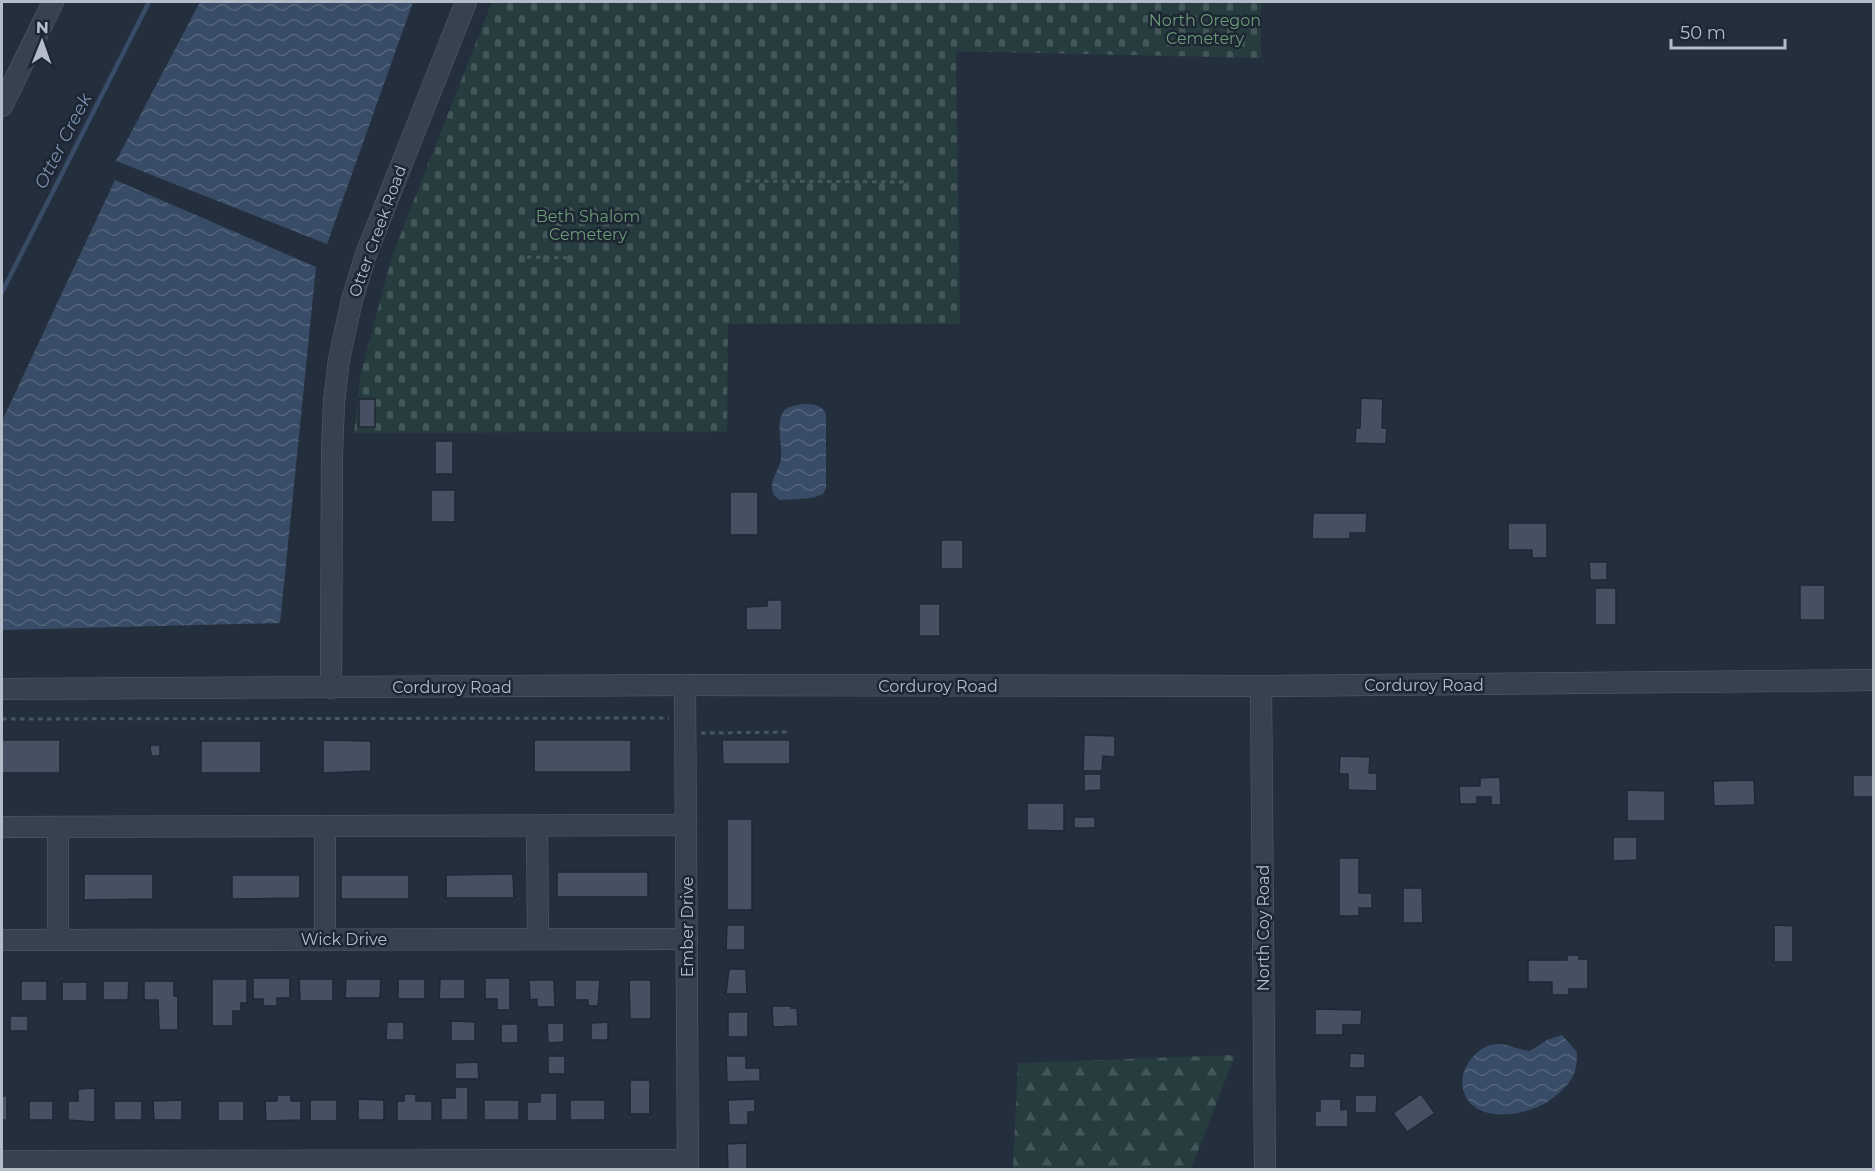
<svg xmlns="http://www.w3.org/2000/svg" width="1875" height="1171" font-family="Montserrat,sans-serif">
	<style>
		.forest { fill: url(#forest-firs) }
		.cemetery { fill: url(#cemetery-stones) }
		.water { fill: url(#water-waves) }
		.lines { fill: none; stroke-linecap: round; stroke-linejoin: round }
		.stream { stroke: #394c67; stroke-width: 4.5 }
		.building { fill: #455162; stroke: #1f2835; stroke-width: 1.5 }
		.minor-casing { stroke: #565f6c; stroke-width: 22 }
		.path { stroke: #44595c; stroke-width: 3; stroke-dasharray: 4.5 4.5; stroke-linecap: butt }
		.minor { stroke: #38414e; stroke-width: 21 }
		.labels { text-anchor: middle; stroke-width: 5; stroke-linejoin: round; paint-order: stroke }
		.park-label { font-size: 16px; fill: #6b9a76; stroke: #1d2633 }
		.street-label { font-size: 16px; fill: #b4bcc9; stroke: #1d2633 }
		.water-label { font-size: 18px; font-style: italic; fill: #7c92b1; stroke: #1d2633 }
	</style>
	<defs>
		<pattern id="forest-firs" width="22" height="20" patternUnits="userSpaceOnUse" patternTransform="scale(1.5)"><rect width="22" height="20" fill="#263c3f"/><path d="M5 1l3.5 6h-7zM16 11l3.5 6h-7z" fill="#435659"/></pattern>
		<pattern id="cemetery-stones" width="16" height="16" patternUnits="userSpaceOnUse" patternTransform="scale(1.5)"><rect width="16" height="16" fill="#263c3f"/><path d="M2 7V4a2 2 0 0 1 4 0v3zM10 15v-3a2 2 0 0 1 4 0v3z" fill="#435659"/></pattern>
		<pattern id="water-waves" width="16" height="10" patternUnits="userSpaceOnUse" patternTransform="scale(1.5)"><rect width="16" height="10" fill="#394c67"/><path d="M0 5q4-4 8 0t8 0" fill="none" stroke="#53647b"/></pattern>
	</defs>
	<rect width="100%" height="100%" fill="#242f3e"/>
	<polygon class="forest" points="1235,1055 1191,1169 1013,1169 1018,1063"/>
	<polygon class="cemetery" points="492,2 1261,2 1261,58 956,51 960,324 728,324 727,432 354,433 360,377 392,256"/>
	<g class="water">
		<polygon points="200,2 413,2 327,244 116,161"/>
		<polygon points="115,180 316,267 280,623 2,630 2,421"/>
		<path d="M801 404C812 404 821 404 826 414V488L823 494 812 498 780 500C775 497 773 495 772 489 771 477 780 469 781 458 783 444 775 423 784 411 788 406 795 406 801 404Z"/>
		<path d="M1562 1035 1577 1052C1577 1076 1571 1083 1553 1098 1532 1115 1481 1125 1466 1097 1454 1076 1473 1047 1495 1044 1507 1043 1518 1050 1530 1051L1547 1040Z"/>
	</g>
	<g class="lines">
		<polyline class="stream" points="2,292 149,2"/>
	</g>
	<g class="building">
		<polygon points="1361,398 1383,399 1382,428 1387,428 1386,444 1355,443 1356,428 1360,428"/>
		<rect x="359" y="399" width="16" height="28"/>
		<rect x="435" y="441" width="18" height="33"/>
		<rect x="431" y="490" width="24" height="32"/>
		<rect x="730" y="492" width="28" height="43"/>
		<polygon points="1313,513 1367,513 1366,533 1350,533 1350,539 1312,539"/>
		<polygon points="1508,523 1547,523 1547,558 1532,558 1532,550 1508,550"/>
		<rect x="941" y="540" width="22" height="29"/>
		<polygon points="1589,562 1607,562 1607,580 1590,580"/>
		<rect x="1800" y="585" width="25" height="35"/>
		<rect x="1595" y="588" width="21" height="37"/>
		<polygon points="767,600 782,600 782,630 746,630 746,607 767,606"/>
		<rect x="919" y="604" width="21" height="32"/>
		<polygon points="1084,735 1115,736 1115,757 1103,756 1102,771 1083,771"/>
		<rect x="2" y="740" width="58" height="33"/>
		<polygon points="323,740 371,741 371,771 323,773"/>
		<rect x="534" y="740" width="97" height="32"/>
		<polygon points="722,740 790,740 790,764 723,764"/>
		<rect x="201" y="741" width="60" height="32"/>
		<polygon points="150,745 160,745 160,756 151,756"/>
		<polygon points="1340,756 1370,757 1369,773 1377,773 1377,791 1348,790 1348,774 1339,774"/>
		<polygon points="1084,774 1101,774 1101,790 1084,791"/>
		<rect x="1853" y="775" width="21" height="22"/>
		<polygon points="1500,777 1501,805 1491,805 1491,797 1477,797 1477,804 1460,804 1459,786 1480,786 1480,778"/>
		<polygon points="1754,780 1755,805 1714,806 1713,781"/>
		<polygon points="1627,790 1665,791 1665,821 1627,821"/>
		<polygon points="1027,803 1064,803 1064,831 1027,830"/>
		<rect x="1074" y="817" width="21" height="11"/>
		<rect x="727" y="819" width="25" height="91"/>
		<polygon points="1613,837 1637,837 1637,860 1613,861"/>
		<polygon points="1339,858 1359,858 1359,893 1372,893 1372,908 1359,908 1359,916 1339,916"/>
		<rect x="557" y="872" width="91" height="25"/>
		<polygon points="84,874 153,874 153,899 84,900"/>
		<polygon points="513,874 514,898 446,898 446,875"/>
		<polygon points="232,875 300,875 300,898 232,899"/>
		<rect x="341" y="875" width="68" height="24"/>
		<polygon points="1403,888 1422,888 1423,923 1403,923"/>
		<polygon points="727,925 745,925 745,950 726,950"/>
		<polygon points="1774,925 1793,926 1793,962 1774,962"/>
		<polygon points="1567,955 1579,955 1579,959 1588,959 1588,989 1569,989 1569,995 1552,995 1552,982 1528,982 1528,960 1567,960"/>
		<polygon points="729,969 746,969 747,994 726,994"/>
		<polygon points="253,978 290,978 290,998 277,998 277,1006 263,1006 263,999 253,999"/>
		<polygon points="485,978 510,978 510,1010 497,1010 497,999 485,999"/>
		<polygon points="212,979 247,979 247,1003 241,1003 241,1011 233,1011 233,1026 212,1026"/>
		<polygon points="299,979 333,979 333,1001 300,1001"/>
		<polygon points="346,979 381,979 380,998 345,998"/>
		<rect x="398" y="979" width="27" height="20"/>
		<polygon points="440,979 465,979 465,999 439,999"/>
		<polygon points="529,980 554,980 555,1007 537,1007 537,999 530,1000"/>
		<polygon points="575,980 600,980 598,1006 588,1006 588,1000 575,1000"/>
		<polygon points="629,980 651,980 651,1019 630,1019"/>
		<rect x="21" y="981" width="26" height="20"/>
		<polygon points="103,981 129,981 128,1000 103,1000"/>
		<polygon points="144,981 174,981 174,996 178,996 178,1030 159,1030 158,1000 144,1000"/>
		<rect x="62" y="982" width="25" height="19"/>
		<polygon points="772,1006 791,1006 791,1008 797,1008 798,1026 773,1027"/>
		<polygon points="1315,1009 1362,1010 1361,1025 1343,1025 1343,1035 1315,1035"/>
		<rect x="728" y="1012" width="20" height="25"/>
		<rect x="10" y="1016" width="18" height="15"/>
		<polygon points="451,1021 475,1022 475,1041 451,1041"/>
		<polygon points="387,1022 404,1022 404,1040 386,1040"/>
		<polygon points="608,1022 608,1040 591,1040 591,1023"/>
		<polygon points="547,1023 564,1023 564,1042 548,1043"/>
		<rect x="501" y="1024" width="17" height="19"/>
		<polygon points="1350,1053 1365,1054 1365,1068 1349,1068"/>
		<rect x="548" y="1056" width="17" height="18"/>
		<polygon points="726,1056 746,1056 746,1068 760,1068 760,1081 727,1082"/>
		<polygon points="478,1062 479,1079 455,1079 455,1063"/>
		<rect x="630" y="1080" width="20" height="34"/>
		<polygon points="455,1087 468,1087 468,1120 441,1120 441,1098 455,1098"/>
		<polygon points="95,1088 95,1122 68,1120 68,1101 78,1101 78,1089"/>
		<polygon points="540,1093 557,1093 557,1121 527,1121 527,1102 540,1102"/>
		<polygon points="404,1094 416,1094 416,1101 432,1101 432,1121 397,1121 397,1101 404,1101"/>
		<polygon points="1421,1094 1435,1113 1407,1132 1393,1113"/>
		<polygon points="277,1095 291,1095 291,1101 301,1101 301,1120 266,1121 265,1101 277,1101"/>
		<polygon points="1355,1095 1377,1095 1376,1113 1355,1113"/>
		<rect x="2" y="1096" width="5" height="24"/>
		<polygon points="358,1099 384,1100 384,1120 358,1120"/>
		<polygon points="755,1099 755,1112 748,1112 748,1125 729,1125 728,1100"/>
		<polygon points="1320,1099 1341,1099 1341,1110 1348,1109 1348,1127 1315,1127 1315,1111 1320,1111"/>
		<polygon points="182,1100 182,1120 154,1120 153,1101"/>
		<rect x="310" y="1100" width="27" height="21"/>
		<rect x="484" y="1100" width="35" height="20"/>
		<rect x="570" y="1100" width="35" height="20"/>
		<rect x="29" y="1101" width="24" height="19"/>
		<rect x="114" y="1101" width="28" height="19"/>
		<rect x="218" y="1101" width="26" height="20"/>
		<polygon points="747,1143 747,1169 728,1169 727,1144"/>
	</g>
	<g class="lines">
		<g class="minor-casing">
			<g id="minor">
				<polyline points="2,106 53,2"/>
				<polyline points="685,685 688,1170"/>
				<polyline points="1261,686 1265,1170"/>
				<polyline points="331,688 332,453 334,402 339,359 352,300 366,254 466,2"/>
				<polyline points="2,689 685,685 1261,686 1874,680"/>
				<polyline points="537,826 538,939"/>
				<polyline points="2,827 686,825"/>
				<polyline points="58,827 58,940"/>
				<polyline points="325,939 325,826"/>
				<polyline points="2,940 687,939"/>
				<polyline points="2,1161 688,1160"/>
			</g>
		</g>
		<g class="path">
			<polyline points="746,181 909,182"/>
			<polyline points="527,257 569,258"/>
			<polyline points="2,719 669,718"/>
			<polyline points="701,733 790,732"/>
		</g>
		<use href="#minor" class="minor"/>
	</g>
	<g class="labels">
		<g class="park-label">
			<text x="1205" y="26">North Oregon<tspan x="1205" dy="18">Cemetery</tspan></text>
			<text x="588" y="222">Beth Shalom<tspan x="588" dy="18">Cemetery</tspan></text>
		</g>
		<g class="street-label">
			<text transform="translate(377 231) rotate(-70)" y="6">Otter Creek Road</text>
			<text x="1424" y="691">Corduroy Road</text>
			<text x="938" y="692">Corduroy Road</text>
			<text x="452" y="693">Corduroy Road</text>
			<text transform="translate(687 927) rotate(-90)" y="6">Ember Drive</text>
			<text transform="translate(1263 928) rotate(-90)" y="6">North Coy Road</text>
			<text x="344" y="945">Wick Drive</text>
		</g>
		<g class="water-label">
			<text transform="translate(63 141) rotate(-63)" y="6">Otter Creek</text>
		</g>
	</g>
	<rect width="1875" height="1171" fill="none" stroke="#b4bcc9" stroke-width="6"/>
	<g transform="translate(42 42) rotate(1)" stroke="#1d2633" stroke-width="4.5" paint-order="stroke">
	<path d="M0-4.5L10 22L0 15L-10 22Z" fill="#b4bcc9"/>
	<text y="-9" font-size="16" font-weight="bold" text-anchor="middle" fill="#b4bcc9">N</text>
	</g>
	<path d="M1671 39v9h114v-9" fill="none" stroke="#b4bcc9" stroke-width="3"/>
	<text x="1680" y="39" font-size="18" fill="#b4bcc9" stroke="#1d2633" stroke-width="4.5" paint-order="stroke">50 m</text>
</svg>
